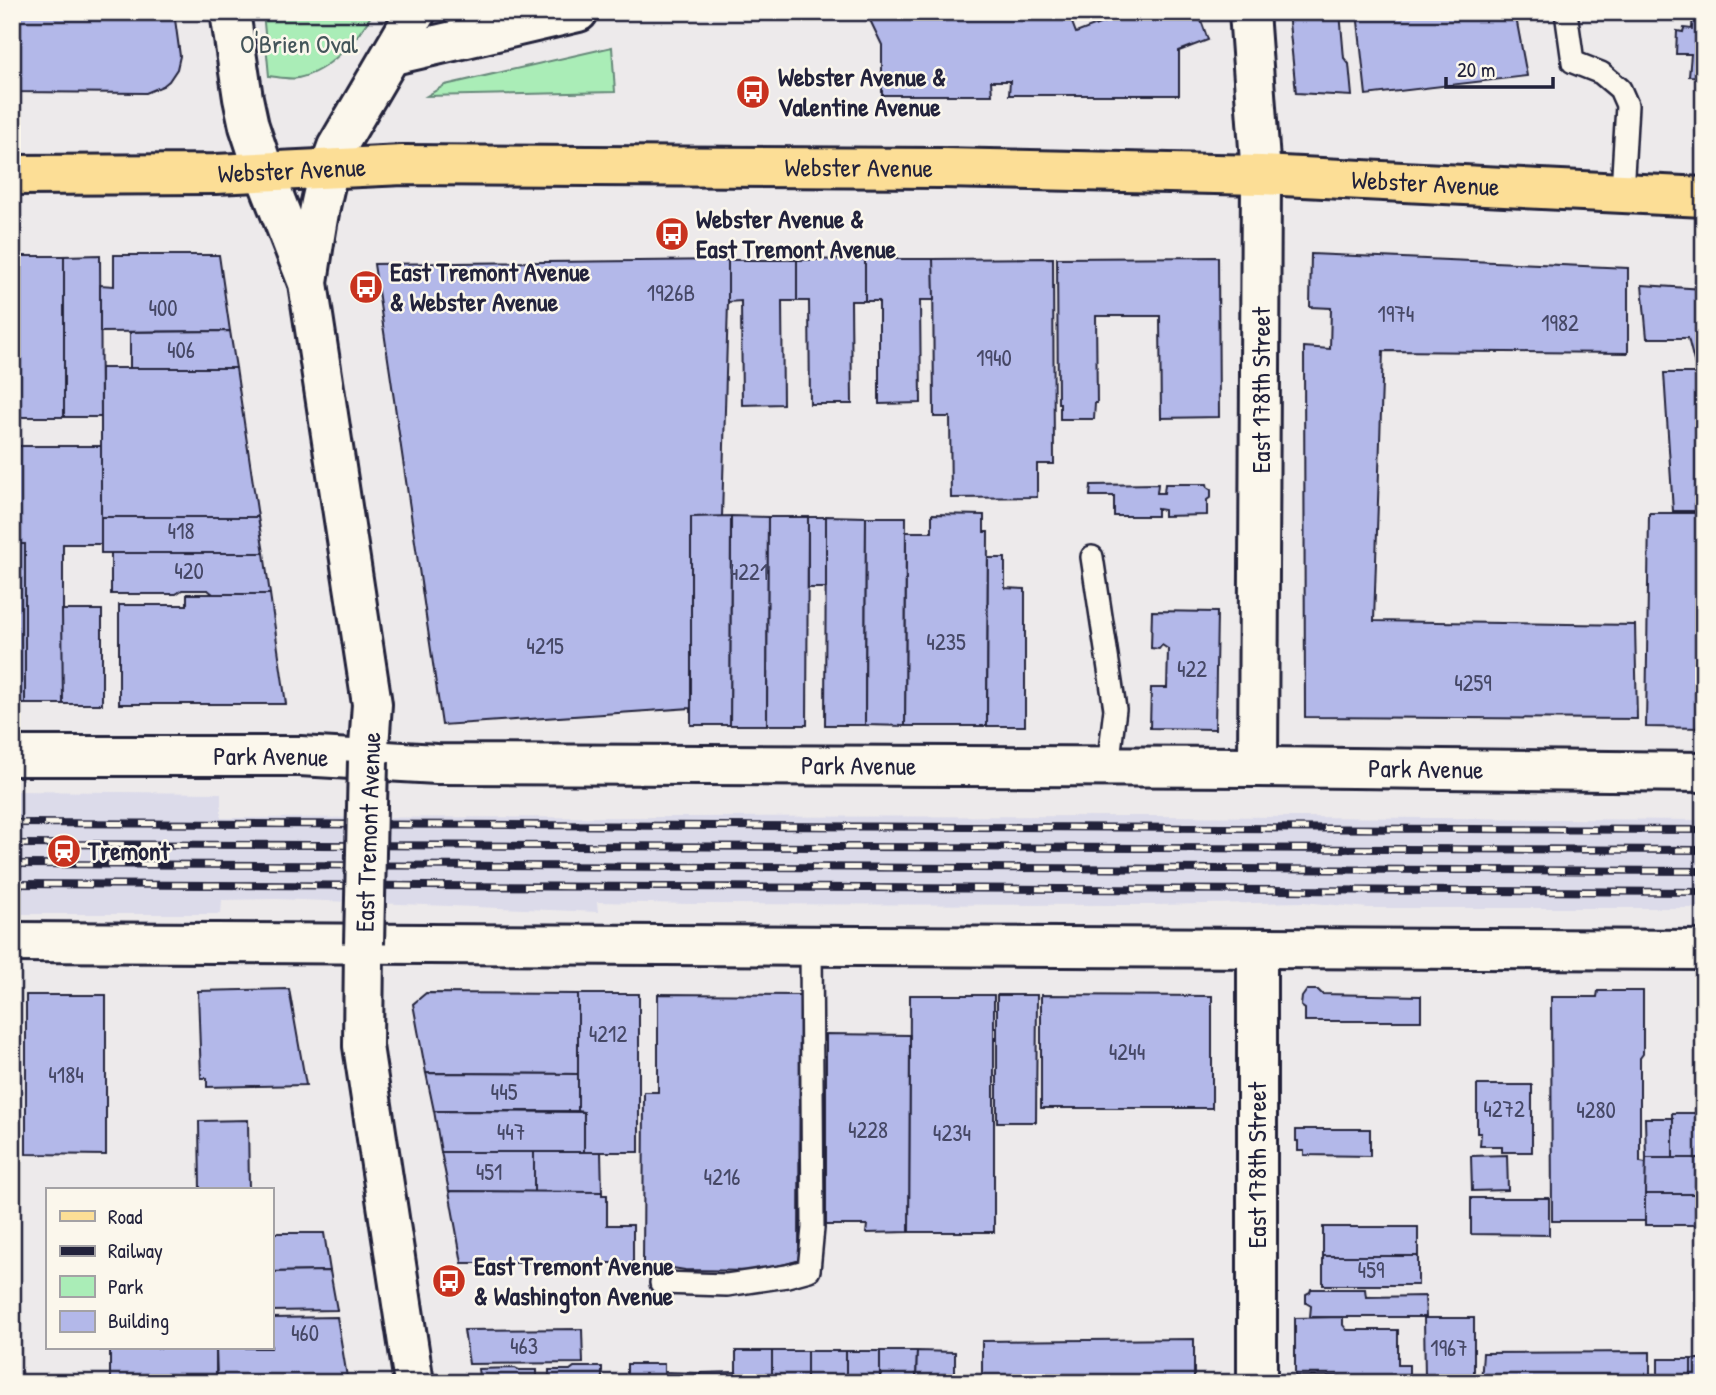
<svg xmlns="http://www.w3.org/2000/svg" width="1716" height="1395" font-family="'Patrick Hand',sans-serif">
	<style>
		.built { fill: #dcdbea }
		.green { fill: #aaedb7; stroke: #668879; stroke-width: 2 }
		.building { fill: #b3b8e9; stroke: #22223b; stroke-width: 2 }
		.lines { fill: none; stroke-linecap: round; stroke-linejoin: round }
		.service-casing { stroke: #22223b; stroke-width: 26 }
		.minor-casing { stroke: #22223b; stroke-width: 44 }
		.secondary-casing { stroke: #22223b; stroke-width: 44 }
		.primary-casing { stroke: #22223b; stroke-width: 44 }
		.service { stroke: #fbf7ec; stroke-width: 21 }
		.minor { stroke: #fbf7ec; stroke-width: 38 }
		.secondary { stroke: #fbf7ec; stroke-width: 38 }
		.primary { stroke: #fcde96; stroke-width: 38 }
		.rail-casing { stroke: #22223b; stroke-width: 8 }
		.rail { stroke: #fbf7ec; stroke-width: 5; stroke-dasharray: 16; stroke-linecap: butt }
		.secondary-bridge-casing { stroke: #22223b; stroke-width: 44; stroke-linecap: butt }
		.secondary-bridge { stroke: #fbf7ec; stroke-width: 38 }
		.labels { text-anchor: middle; stroke-width: 5; stroke-linejoin: round; paint-order: stroke }
		.number-label { font-size: 23px; fill: #464866 }
		.park-label { font-size: 26px; fill: #44555a; stroke: #fbf7ec }
		.poi-label { font-size: 26px; font-weight: bold; fill: #22223b; stroke: #fbf7ec; text-anchor: start }
		.street-label { font-size: 26px; fill: #22223b; stroke: #fbf7ec }
	</style>
	<rect width="100%" height="100%" fill="#edeaeb"/>
	<filter id="ink" filterUnits="userSpaceOnUse"><feTurbulence type="fractalNoise" baseFrequency=".0143" numOctaves="2"/><feDisplacementMap in="SourceGraphic" scale="14" xChannelSelector="R" yChannelSelector="G"/><feConvolveMatrix kernelMatrix="1 2 1 2 8 2 1 2 1" color-interpolation-filters="sRGB"/></filter>
	<g filter="url(#ink)">
		<polygon class="built" points="12,791 221,793 221,818 1153,816 1704,820 1704,908 1368,908 1303,902 1155,905 693,904 597,902 598,912 276,899 222,900 221,914 12,914"/>
		<g class="green">
			<path d="M263 12H373C359 39 328 72 298 78 289 80 278 77 269 76Z"/>
			<polygon points="612,47 615,92 427,96 445,85"/>
		</g>
		<g class="building">
			<polygon points="12,12 174,12 180,56 177,69 169,81 163,86 146,93 12,92"/>
			<polygon points="883,12 1068,12 1076,33 1105,22 1101,12 1198,12 1208,40 1179,51 1179,95 1009,95 1010,81 991,81 992,95 882,95 882,45 869,18"/>
			<polygon points="1288,12 1340,12 1344,58 1349,64 1352,96 1296,93"/>
			<polygon points="1357,12 1515,12 1527,76 1366,95"/>
			<polygon points="1693,12 1704,12 1704,77 1689,76 1691,54 1676,54 1677,31 1683,32 1684,28 1692,29"/>
			<polygon points="1311,254 1628,268 1628,353 1383,351 1374,621 1635,625 1637,719 1305,717 1304,347 1330,349 1331,308 1310,307"/>
			<polygon points="100,255 101,417 64,417 64,256"/>
			<polygon points="114,255 219,255 230,331 100,332 100,285 114,286"/>
			<rect x="12" y="256" width="52" height="161"/>
			<polygon points="1218,257 1219,417 1161,418 1160,316 1096,316 1097,403 1095,403 1094,419 1060,419 1060,403 1058,403 1057,258"/>
			<polygon points="1053,258 1054,464 1037,464 1037,497 951,498 950,417 934,417 933,259"/>
			<polygon points="865,259 865,301 851,301 852,404 810,404 809,301 797,301 797,260"/>
			<polygon points="865,259 933,259 934,300 920,300 921,403 879,404 879,301 865,301"/>
			<polygon points="728,260 797,260 797,301 782,301 783,404 742,405 741,301 728,302"/>
			<polygon points="728,260 728,302 722,517 691,517 691,708 442,725 374,264"/>
			<polygon points="1642,285 1704,289 1704,511 1673,511 1664,373 1697,373 1688,338 1647,338"/>
			<polygon points="230,331 236,368 130,368 130,332"/>
			<polygon points="101,368 236,368 258,517 101,517"/>
			<polygon points="12,446 101,446 101,544 63,544 63,704 25,704 25,544 12,544"/>
			<polygon points="1158,484 1157,493 1164,493 1165,484 1207,484 1208,488 1211,490 1211,497 1207,500 1207,515 1164,516 1164,510 1157,509 1157,516 1114,516 1114,496 1090,496 1091,485"/>
			<polygon points="1649,513 1704,513 1704,728 1646,727"/>
			<polygon points="932,514 984,515 984,532 988,532 987,726 905,726 906,532 932,532"/>
			<polygon points="731,516 768,517 767,725 730,725"/>
			<polygon points="731,516 730,725 691,725 691,517"/>
			<polygon points="826,516 866,517 865,725 825,725"/>
			<polygon points="101,517 258,517 264,553 101,553"/>
			<polygon points="768,517 808,517 807,725 767,725"/>
			<rect x="808" y="517" width="18" height="71"/>
			<polygon points="866,517 906,517 905,726 865,725"/>
			<rect x="12" y="544" width="13" height="160"/>
			<polygon points="111,553 264,553 270,594 213,594 208,590 182,590 176,594 111,594"/>
			<polygon points="988,558 1005,558 1005,588 1025,589 1025,726 987,726"/>
			<polygon points="187,594 270,594 286,704 119,704 119,605 187,605"/>
			<polygon points="62,610 102,610 102,704 63,704"/>
			<polygon points="1152,611 1217,612 1215,729 1150,728 1151,688 1167,688 1168,649 1162,645 1159,649 1151,648"/>
			<polygon points="289,989 306,1085 207,1087 207,1078 201,1078 198,991"/>
			<polygon points="1307,990 1318,990 1322,994 1421,996 1421,1021 1305,1021 1305,1009 1301,1006 1302,997"/>
			<polygon points="1598,991 1643,991 1643,1054 1640,1058 1640,1162 1646,1163 1645,1221 1552,1221 1551,997 1597,997"/>
			<polygon points="426,993 578,994 578,1074 426,1073 413,1004"/>
			<polygon points="578,994 639,994 639,1152 584,1152 584,1112 578,1111"/>
			<polygon points="658,994 800,995 799,1261 755,1271 685,1270 654,1265 643,1265 644,1092 658,1092"/>
			<polygon points="26,995 106,995 106,1155 26,1154"/>
			<polygon points="910,995 994,995 994,1232 909,1232"/>
			<polygon points="997,995 1037,995 1036,1122 997,1122"/>
			<polygon points="1041,995 1212,996 1212,1108 1041,1108"/>
			<polygon points="826,1034 910,1035 909,1232 866,1233 867,1225 826,1225"/>
			<polygon points="426,1073 578,1074 578,1111 434,1111"/>
			<polygon points="1477,1085 1532,1085 1532,1152 1502,1152 1502,1146 1480,1146 1481,1133 1477,1133"/>
			<polygon points="434,1111 584,1112 584,1152 441,1152"/>
			<polygon points="1672,1113 1704,1113 1704,1158 1673,1158"/>
			<polygon points="1645,1118 1673,1118 1673,1158 1646,1158"/>
			<polygon points="248,1120 249,1190 200,1190 199,1121"/>
			<polygon points="1304,1129 1370,1129 1370,1156 1304,1155 1304,1151 1298,1151 1298,1141 1296,1141 1296,1130 1304,1130"/>
			<polygon points="441,1152 534,1152 534,1192 449,1191"/>
			<polygon points="534,1152 601,1152 602,1192 534,1192"/>
			<polygon points="1507,1155 1508,1190 1472,1191 1471,1156"/>
			<polygon points="1646,1158 1704,1158 1704,1194 1645,1194"/>
			<polygon points="449,1191 602,1192 602,1195 607,1195 607,1225 633,1225 633,1270 621,1270 621,1263 462,1263"/>
			<rect x="1645" y="1194" width="59" height="31"/>
			<polygon points="1471,1198 1549,1198 1549,1235 1471,1234"/>
			<rect x="1323" y="1227" width="95" height="29"/>
			<polygon points="271,1233 324,1233 330,1271 271,1272"/>
			<rect x="1323" y="1256" width="95" height="29"/>
			<polygon points="330,1271 337,1310 271,1311 271,1272"/>
			<polygon points="1311,1289 1365,1289 1366,1297 1425,1296 1426,1317 1310,1317 1311,1306 1306,1303 1306,1294 1310,1292"/>
			<polygon points="337,1317 347,1377 217,1378 216,1348 271,1348 271,1318"/>
			<polygon points="1343,1317 1343,1325 1347,1330 1398,1330 1398,1365 1409,1365 1409,1383 1341,1383 1341,1376 1295,1376 1295,1318"/>
			<polygon points="1424,1318 1474,1318 1474,1383 1435,1383 1435,1377 1425,1377"/>
			<polygon points="582,1329 583,1363 469,1364 464,1330"/>
			<polygon points="1194,1339 1194,1383 982,1383 982,1341"/>
			<rect x="110" y="1348" width="106" height="35"/>
			<rect x="736" y="1351" width="36" height="32"/>
			<rect x="772" y="1351" width="35" height="32"/>
			<rect x="807" y="1351" width="39" height="32"/>
			<rect x="846" y="1351" width="34" height="32"/>
			<polygon points="880,1351 917,1351 916,1383 880,1383"/>
			<polygon points="917,1351 955,1352 955,1383 916,1383"/>
			<polygon points="1650,1352 1650,1383 1481,1383 1483,1353"/>
			<rect x="1658" y="1359" width="33" height="24"/>
			<rect x="1691" y="1359" width="13" height="24"/>
			<rect x="627" y="1364" width="37" height="19"/>
			<polygon points="574,1367 602,1367 602,1383 480,1383 478,1369 515,1368 519,1370 537,1370 537,1376 549,1376 549,1370 570,1370"/>
			<polygon points="664,1372 700,1373 700,1383 664,1383"/>
			<polygon points="736,1372 736,1383 700,1383 700,1373"/>
			<polygon points="347,1377 348,1383 217,1383 217,1378"/>
		</g>
		<g class="lines">
			<g class="service-casing">
				<g id="service">
					<polyline points="1566,12 1573,62 1601,73 1620,89 1627,105 1622,192"/>
					<polyline points="1092,557 1115,709 1108,767"/>
					<polyline points="661,1283 727,1285 787,1276 809,1270 813,1228 811,946"/>
				</g>
			</g>
			<g class="minor-casing">
				<g id="minor">
					<polyline points="1249,12 1261,175 1258,767"/>
					<path id="s1" d="M12 756H300L437 764 1258 767 1704 772"/>
					<polyline points="12,942 1704,950"/>
					<polyline points="1257,1383 1257,948"/>
				</g>
			</g>
			<g class="secondary-casing">
				<g id="secondary">
					<polyline points="230,12 243,98 249,126 264,171 308,283 372,704 368,761"/>
					<polyline points="393,55 578,12"/>
					<path d="M308 282C315 237 320 190 337 147L416 12"/>
					<polyline points="364,944 363,1046 414,1383"/>
				</g>
			</g>
			<g class="primary-casing">
				<g id="primary">
					<path id="s2" d="M12 175 215 174 403 165 941 168 1261 175 1704 197"/>
				</g>
			</g>
			<use href="#service" class="service"/>
			<use href="#minor" class="minor"/>
			<use href="#secondary" class="secondary"/>
			<use href="#primary" class="primary"/>
			<g class="rail-casing">
				<g id="rail">
					<polyline points="12,823 1704,830"/>
					<polyline points="12,844 1704,850"/>
					<polyline points="12,864 1704,871"/>
					<polyline points="12,884 1704,892"/>
				</g>
			</g>
			<use href="#rail" class="rail"/>
			<g class="secondary-bridge-casing">
				<polyline id="secondary-bridge" points="364,944 368,761"/>
			</g>
			<use href="#secondary-bridge" class="secondary-bridge"/>
		</g>
	</g>
	<defs>
		<g id="bus-disc" transform="scale(1.75)"><circle r="9.5" fill="#c8321e" stroke="#fbf7ec"/><path d="M-5-6H5V4H4V6H2V4H-2V6H-4V4H-5ZM-3.5-4V0h7V-4ZM-3.5 1.2v1.5H-2V1.2ZM2 1.2v1.5H3.5V1.2Z" fill="#fff"/></g>
		<g id="station-disc" transform="scale(1.75)"><circle r="9.5" fill="#c8321e" stroke="#fbf7ec"/><path d="M-3-6H3Q5-6 5-4V2Q5 4 3 4L4.5 6H3L1.5 4h-3L-3 6H-4.5L-3 4Q-5 4-5 2V-4Q-5-6-3-6ZM-3.5-4v3h7v-3ZM-3.5 1v1.5H-2V1ZM2 1v1.5H3.5V1Z" fill="#fff"/></g>
	</defs>
	<g fill-rule="evenodd">
		<use href="#bus-disc" x="753" y="92"/>
		<use href="#bus-disc" x="672" y="234"/>
		<use href="#bus-disc" x="366" y="287"/>
		<use href="#station-disc" x="64" y="851"/>
		<use href="#bus-disc" x="449" y="1281"/>
	</g>
	<g class="labels">
		<g class="number-label">
			<text x="671" y="301">1926B</text>
			<text x="163" y="316">400</text>
			<text x="1396" y="322">1974</text>
			<text x="1560" y="331">1982</text>
			<text x="181" y="358">406</text>
			<text x="994" y="366">1940</text>
			<text x="181" y="539">418</text>
			<text x="189" y="579">420</text>
			<text x="749" y="580">4221</text>
			<text x="946" y="650">4235</text>
			<text x="545" y="654">4215</text>
			<text x="1192" y="677">422</text>
			<text x="1473" y="691">4259</text>
			<text x="608" y="1042">4212</text>
			<text x="1127" y="1060">4244</text>
			<text x="66" y="1083">4184</text>
			<text x="504" y="1100">445</text>
			<text x="1504" y="1117">4272</text>
			<text x="1596" y="1118">4280</text>
			<text x="868" y="1138">4228</text>
			<text x="511" y="1140">447</text>
			<text x="952" y="1141">4234</text>
			<text x="489" y="1180">451</text>
			<text x="722" y="1185">4216</text>
			<text x="1371" y="1278">459</text>
			<text x="305" y="1341">460</text>
			<text x="524" y="1354">463</text>
			<text x="1449" y="1356">1967</text>
		</g>
		<g class="park-label">
			<text x="299" y="53">O'Brien Oval</text>
		</g>
		<g class="poi-label">
			<text x="778" y="86">Webster Avenue &amp;<tspan x="778" dy="30">Valentine Avenue</tspan></text>
			<text x="696" y="228">Webster Avenue &amp;<tspan x="696" dy="30">East Tremont Avenue</tspan></text>
			<text x="390" y="281">East Tremont Avenue<tspan x="390" dy="30">&amp; Webster Avenue</tspan></text>
			<text x="88" y="860">Tremont</text>
			<text x="474" y="1275">East Tremont Avenue<tspan x="474" dy="30">&amp; Washington Avenue</tspan></text>
		</g>
		<g class="street-label">
			<text dy="9" stroke="none"><textPath href="#s2" startOffset="847">Webster Avenue</textPath></text>
			<text dy="9" stroke="none"><textPath href="#s2" startOffset="280">Webster Avenue</textPath></text>
			<text dy="9" stroke="none"><textPath href="#s2" startOffset="1414">Webster Avenue</textPath></text>
			<text transform="translate(1261 390) rotate(-90)" y="9">East 178th Street</text>
			<text dy="9" stroke="none"><textPath href="#s1" startOffset="259">Park Avenue</textPath></text>
			<text dy="9" stroke="none"><textPath href="#s1" startOffset="847">Park Avenue</textPath></text>
			<text dy="9" stroke="none"><textPath href="#s1" startOffset="1414">Park Avenue</textPath></text>
			<text transform="translate(368 832) rotate(-88)" y="9">East Tremont Avenue</text>
			<text transform="translate(1257 1165) rotate(-90)" y="9">East 178th Street</text>
		</g>
	</g>
	<rect width="1716" height="1395" fill="none" stroke="#fbf7ec" stroke-width="42"/>
	<rect x="21" y="21" width="1674" height="1353" fill="none" stroke="#22223b" stroke-width="2.5" filter="url(#ink)"/>
	<rect x="46" y="1188" width="228" height="161" fill="#fbf7ec" stroke="#a4a2a5" stroke-width="2"/>
	<rect x="60" y="1211" width="35" height="10" fill="#fcde96" stroke="#a4a2a5" stroke-width="2"/>
	<text x="108" y="1224" font-size="21" fill="#22223b">Road</text>
	<rect x="60" y="1246" width="35" height="10" fill="#22223b" stroke="#a4a2a5" stroke-width="2"/>
	<text x="108" y="1258" font-size="21" fill="#22223b">Railway</text>
	<rect x="60" y="1276" width="35" height="21" fill="#aaedb7" stroke="#a4a2a5" stroke-width="2"/>
	<text x="108" y="1294" font-size="21" fill="#22223b">Park</text>
	<rect x="60" y="1311" width="35" height="21" fill="#b3b8e9" stroke="#a4a2a5" stroke-width="2"/>
	<text x="108" y="1328" font-size="21" fill="#22223b">Building</text>
	<path d="M1446 77v10h107v-10" fill="none" stroke="#22223b" stroke-width="3.5"/>
	<text x="1457" y="77" font-size="21" fill="#22223b" stroke="#fbf7ec" stroke-width="5" paint-order="stroke">20 m</text>
</svg>
